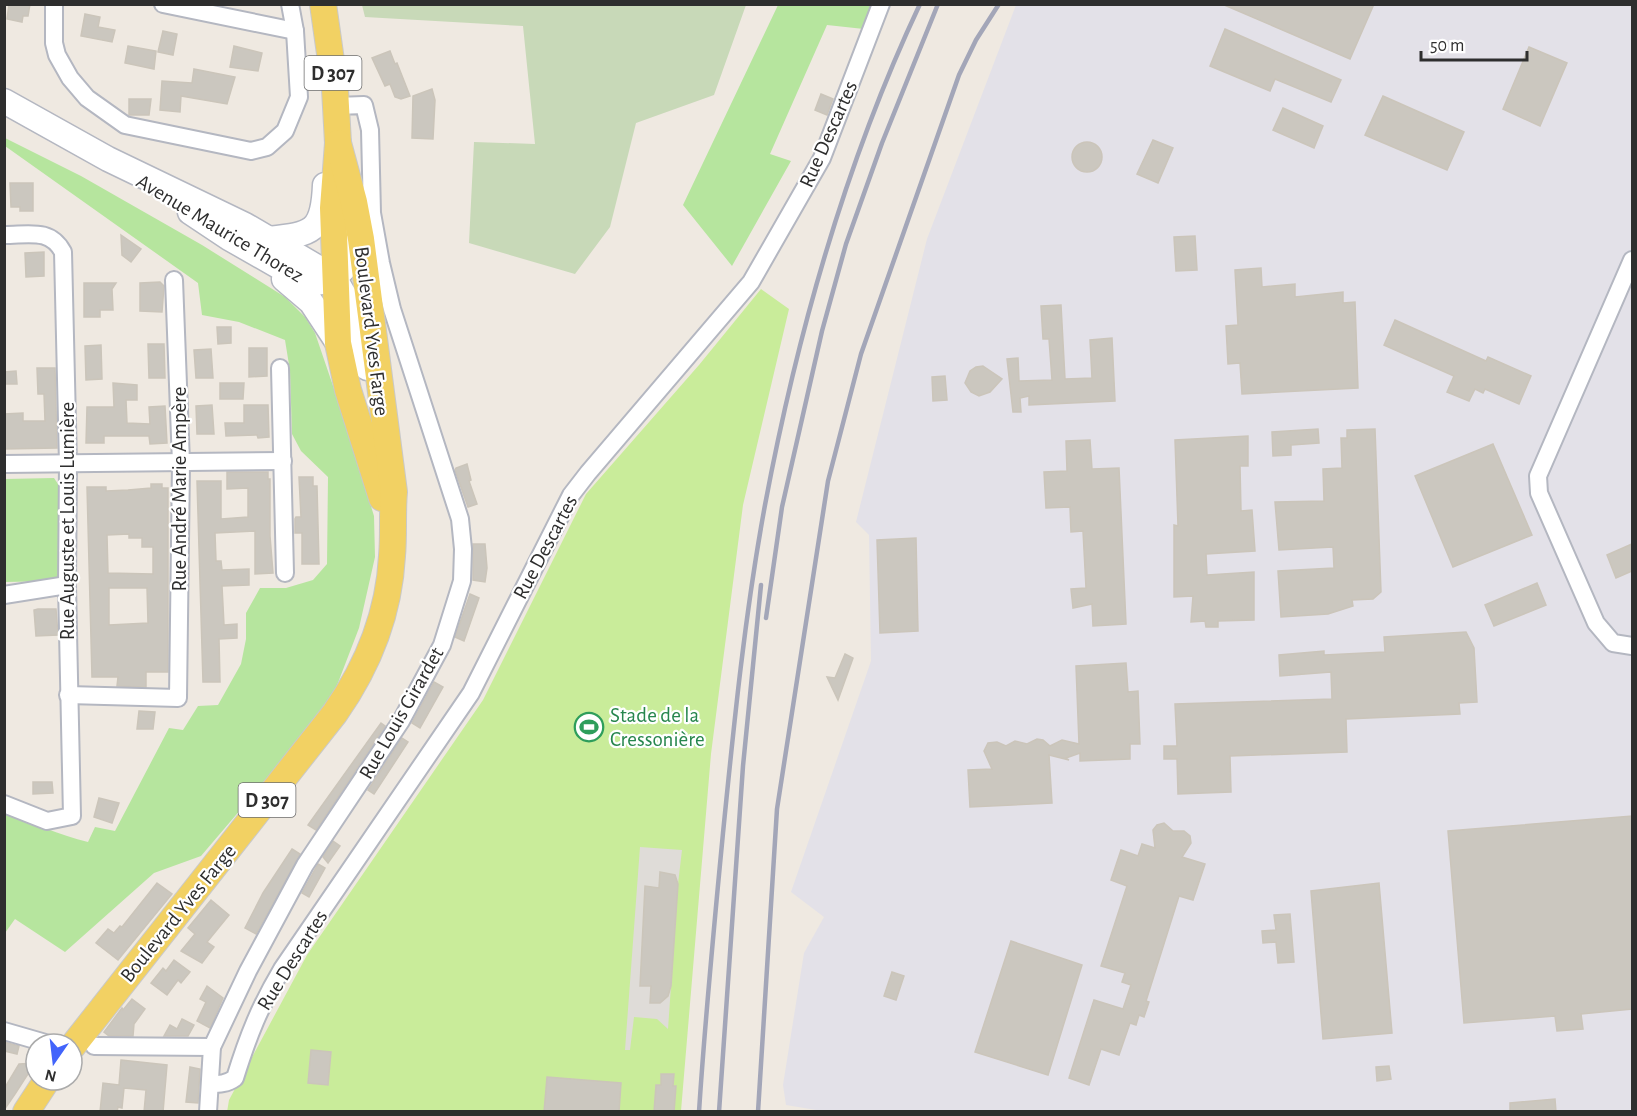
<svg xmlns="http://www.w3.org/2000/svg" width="1637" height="1116" font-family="'Alegreya Sans',sans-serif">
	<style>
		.industrial { fill: #e3e1e8 }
		.green { fill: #b6e59e }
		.cemetery { fill: #c8d9b8 }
		.pitch { fill: #c9ec9a }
		.plaza { fill: #dfdcd8 }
		.building { fill: #cbc7bf; stroke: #cbc5ba; stroke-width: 1.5; fill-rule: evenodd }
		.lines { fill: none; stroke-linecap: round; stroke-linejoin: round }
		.street-casing { stroke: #b4b7c1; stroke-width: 20 }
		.secondary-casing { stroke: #b4b7c1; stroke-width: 27 }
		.primary-casing { stroke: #c9c9c9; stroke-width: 28 }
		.street { stroke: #fff; stroke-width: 16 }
		.secondary { stroke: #fff; stroke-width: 24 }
		.primary { stroke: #f2d163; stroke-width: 26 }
		.rail { stroke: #a3a6b8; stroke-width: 4.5 }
		.labels { text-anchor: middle; stroke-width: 4.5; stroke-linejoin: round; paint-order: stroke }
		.shield { fill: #fff; stroke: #6d6d6d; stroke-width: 1.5 }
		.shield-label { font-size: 20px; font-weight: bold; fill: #2e2e2e }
		.street-label { font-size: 21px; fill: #2e2e2e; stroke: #fff }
		.leisure-label { font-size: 21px; fill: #27864d; stroke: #fff; text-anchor: start }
	</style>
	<rect width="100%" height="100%" fill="#efe9e1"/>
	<polygon class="industrial" points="1016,5 1632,5 1632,1111 828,1112 786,1105 783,1085 804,953 824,917 791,892 871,661 869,535 856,522 927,239"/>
	<g class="green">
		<polygon points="778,5 873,5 864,29 827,25 770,154 791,161 732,266 683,205"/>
		<path d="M5 138 81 176 202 245 285 297 305 317 315 333 345 421 374 516 375 557 359 628 336 688 305 734 201 856 154 873 65 952 15 919 5 933V813C33 823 60 835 88 842L95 827 115 831 169 728 183 730 198 706 218 705 241 664 246 639V613L260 588H286L313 580 327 564 328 477 301 451 292 434 290 371 285 340 239 322 202 315 198 283 5 146Z"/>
		<polygon points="54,478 58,484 59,577 56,581 5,582 5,479"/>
	</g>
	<polygon class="cemetery" points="362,5 362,4 746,5 714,95 636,123 610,227 575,274 469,243 474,142 535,144 523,26 365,17"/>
	<polygon class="pitch" points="761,289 789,309 743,505 711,754 681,1111 227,1112 229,1100 307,955 483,700 586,494 699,365"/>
	<polygon class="plaza" points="640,847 682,850 678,884 675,875 661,872 659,888 645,886 640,985 651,986 650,1003 660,1003 668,996 671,986 668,1029 657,1019 634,1017 630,1050 625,1050"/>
	<g class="building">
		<polygon points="9,4 30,4 28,16 23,16 22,22 7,19"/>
		<polygon points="1222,4 1374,4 1350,59"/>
		<polygon points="85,14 100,17 98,27 115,30 112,42 81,36"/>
		<polygon points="1225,29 1341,80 1331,102 1275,79 1270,91 1210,66"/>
		<polygon points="163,31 177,34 173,55 158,52"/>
		<polygon points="128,46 156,51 154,69 125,63"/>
		<polygon points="234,46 262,53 258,71 230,67"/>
		<polygon points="1529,47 1567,63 1540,126 1503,109"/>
		<polygon points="390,51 395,64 397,63 410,96 401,99 395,97 390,84 385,86 372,58"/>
		<polygon points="194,69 235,77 227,104 181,96 180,112 160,110 162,81 192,83"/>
		<polygon points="432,89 435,100 433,139 412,138 413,96"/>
		<polygon points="821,94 833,99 827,115 815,110"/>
		<polygon points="1383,96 1464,132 1447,170 1365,135"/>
		<polygon points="129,99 151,99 149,115 129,115"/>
		<polygon points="1283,108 1323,126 1314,148 1273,130"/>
		<polygon points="1153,140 1173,148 1158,183 1137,174"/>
		<circle cx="1087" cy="157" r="15"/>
		<polygon points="10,183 33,183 33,211 20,211 20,207 11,207"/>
		<polygon points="121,235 141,249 131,262 122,255"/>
		<polygon points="1195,236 1197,270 1176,271 1174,237"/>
		<polygon points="44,252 44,276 26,277 25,253"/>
		<polygon points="1261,268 1262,287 1295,284 1295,297 1343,292 1343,303 1355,302 1358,388 1242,394 1240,363 1228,364 1226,326 1238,325 1235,270"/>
		<polygon points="160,282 164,286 162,312 140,311 140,283"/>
		<polygon points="84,283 116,283 112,289 113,310 100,310 100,317 84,317"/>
		<polygon points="1061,305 1065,379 1092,378 1090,340 1112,338 1115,401 1029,405 1029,396 1020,398 1021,412 1013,412 1007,359 1018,358 1019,381 1052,380 1049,339 1043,339 1041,306"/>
		<polygon points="1395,320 1486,361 1488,357 1531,376 1519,404 1485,389 1483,393 1475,389 1469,401 1447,392 1454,376 1384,345"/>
		<polygon points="217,327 231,327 231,343 218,344"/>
		<polygon points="148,344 164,344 165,378 149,378"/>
		<polygon points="101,345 102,379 86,380 85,346"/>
		<polygon points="249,348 267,348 267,376 249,377"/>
		<polygon points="211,349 213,378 196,378 194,350"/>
		<polygon points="983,366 1002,379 990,392 979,396 971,392 965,383 970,371 976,367"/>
		<polygon points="37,368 55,368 57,448 4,449 4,414 23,413 23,421 45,421 44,394 38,394"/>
		<polygon points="16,371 17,384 4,384 4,372"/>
		<polygon points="945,376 947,400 933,401 932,377"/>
		<polygon points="113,383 137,385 137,400 126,400 127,423 150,424 149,407 165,406 167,443 150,444 149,436 104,436 104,443 86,443 87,407 114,407"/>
		<polygon points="220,383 244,383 243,399 220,399"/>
		<polygon points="212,405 214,434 197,434 196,406"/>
		<polygon points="244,405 268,405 269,437 258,438 257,435 226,436 225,423 244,423"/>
		<polygon points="1318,429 1319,443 1291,445 1291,455 1273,456 1272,432"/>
		<polygon points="1375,429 1381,592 1373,599 1352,600 1353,606 1328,614 1281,617 1278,571 1334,568 1333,547 1279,550 1275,502 1324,501 1323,469 1342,468 1341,438 1347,438 1347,430"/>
		<polygon points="1248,436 1248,466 1240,466 1241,511 1252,510 1255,551 1206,554 1207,575 1254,572 1254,620 1218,621 1218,627 1206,627 1205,621 1191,622 1193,596 1174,597 1174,525 1178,526 1175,440"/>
		<polygon points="1090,440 1092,469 1119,468 1126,624 1093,626 1092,604 1073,608 1071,589 1086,588 1083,531 1071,532 1070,507 1046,508 1044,472 1067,471 1066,441"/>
		<polygon points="1493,444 1532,535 1453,567 1415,476"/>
		<polygon points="467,464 471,480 469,481 477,504 468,507 455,470 456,468"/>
		<polygon points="227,472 268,472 268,479 270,479 270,536 273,573 255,574 255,531 215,533 216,561 221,561 222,570 249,569 249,585 222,586 224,625 237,624 237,638 219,639 220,682 203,682 197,481 221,481 221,519 248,517 248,488 227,489"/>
		<polygon points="299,477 313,477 313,486 317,486 319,564 302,564 302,533 295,533 295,519 296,517 301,517"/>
		<path d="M151 484H162V488H168V672H146V687L117 686 118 677H92L87 487H106V491L128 490 151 488ZM129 534V538H142V547H153V574L108 573 107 535ZM109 588H147L148 623 109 625Z"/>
		<polygon points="916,538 918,631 880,633 877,540"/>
		<polygon points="473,544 485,544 487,568 485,582 473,580"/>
		<polygon points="1632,544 1632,571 1616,578 1607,555"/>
		<polygon points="1537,583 1546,605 1494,626 1485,605"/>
		<polygon points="470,594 479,598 464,641 455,637"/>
		<polygon points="38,609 56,609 58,635 36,636 34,610"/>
		<polygon points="1466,632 1474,648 1477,702 1459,703 1460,714 1346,719 1347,752 1230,756 1231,792 1178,794 1177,759 1164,759 1164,746 1177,746 1175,704 1332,699 1331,672 1280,676 1279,655 1324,651 1324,655 1385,652 1384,637"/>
		<polygon points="845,654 853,658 838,700 827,677 835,678"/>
		<polygon points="1126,663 1128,692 1138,691 1140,744 1130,744 1130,759 1080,761 1080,753 1066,758 1069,760 1049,755 1052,803 970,807 968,770 992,769 984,751 988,743 997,742 1006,746 1015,741 1027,744 1037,739 1043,740 1050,746 1062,740 1079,744 1076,666"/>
		<polygon points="434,682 443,687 420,728 412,723"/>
		<polygon points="139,711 155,712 153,729 137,729"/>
		<polygon points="381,723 385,726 316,830 308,825"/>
		<polygon points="402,738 408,742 374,794 368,790"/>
		<polygon points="33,782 52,782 53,793 33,794"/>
		<polygon points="99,798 119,803 112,823 94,817"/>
		<polygon points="1632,816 1632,1009 1581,1014 1583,1029 1557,1031 1555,1016 1464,1023 1448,831"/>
		<polygon points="1164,823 1173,831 1184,831 1190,836 1191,843 1182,857 1205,864 1193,900 1179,896 1146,1001 1149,1002 1144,1017 1139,1015 1136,1025 1130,1023 1119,1055 1101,1049 1089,1085 1069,1078 1094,1000 1123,1009 1131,985 1122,982 1125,973 1101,966 1127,886 1111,880 1121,850 1138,856 1142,844 1155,848 1153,830 1157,825"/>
		<polygon points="333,841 340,846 328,863 323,857"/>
		<polygon points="292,849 300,854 256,934 245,928 263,893"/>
		<polygon points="318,864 325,868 309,897 302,893"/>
		<polygon points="660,872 675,875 678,884 671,986 668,996 660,1003 650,1003 651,986 640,986 645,886 659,888"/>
		<polygon points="157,883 172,894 118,960 96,943 108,929 114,933 120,926 122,927"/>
		<polygon points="1379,883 1392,1033 1323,1039 1311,891"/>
		<polygon points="211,900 229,915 207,942 214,947 202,963 181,951 195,934 188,928"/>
		<polygon points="1290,914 1294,962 1278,963 1276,942 1263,943 1262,931 1276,930 1274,915"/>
		<polygon points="1011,941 1082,965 1048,1075 975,1052"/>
		<polygon points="174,960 190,972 181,983 178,980 167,995 151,983 163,968 166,971"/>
		<polygon points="892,972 904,976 896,1000 884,996"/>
		<polygon points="207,986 223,998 210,1028 197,1021 206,1002 200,999"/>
		<polygon points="132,999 145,1009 134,1024 133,1036 109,1036 104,1032 122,1008 123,1010"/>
		<polygon points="182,1019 194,1025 188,1036 164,1036 170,1025 177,1029"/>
		<polygon points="4,1042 19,1046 17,1054 4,1051"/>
		<polygon points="311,1050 331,1052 328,1085 308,1083"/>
		<polygon points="121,1060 167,1065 163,1112 144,1112 146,1090 124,1088 122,1108 118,1107 117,1112 100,1112 103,1083 119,1085"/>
		<polygon points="35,1063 15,1094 4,1110 4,1089 19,1064"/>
		<polygon points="1389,1066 1391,1079 1377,1081 1376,1067"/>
		<polygon points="190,1067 200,1069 198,1103 186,1102"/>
		<polygon points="661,1074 674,1074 673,1086 676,1086 674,1112 654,1112 656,1085 661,1085"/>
		<polygon points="547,1077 621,1083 619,1112 544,1112"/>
		<polygon points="1555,1099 1556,1112 1510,1112 1510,1103"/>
	</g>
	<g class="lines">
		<g class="street-casing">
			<g id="street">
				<polyline points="54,4 54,43 57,55 70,78 87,98 125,125 251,151 267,147 285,131 299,97 295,31 290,4"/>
				<polyline points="163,4 295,31"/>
				<path d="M4 235C29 235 50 228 63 252L68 464 67 585 72 816 47 821 4 804"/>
				<polyline points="1632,260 1538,476 1539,493 1596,623 1613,643 1632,646"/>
				<polyline points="280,368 285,573"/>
				<polyline points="4,464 283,461"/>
				<polyline points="4,595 67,585"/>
				<polyline points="68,695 178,698 181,463 174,280"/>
				<polyline points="4,1031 49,1044"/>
				<polyline points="94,1046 212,1047"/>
				<path d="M210 1084C219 1084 227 1084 235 1078 248 1036 260 1006 282 969L471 693 571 495 588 473 751 282 822 158 881 4"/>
				<polyline points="208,1112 212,1047 248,971 305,865 401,721 442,645 462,581 463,549 460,519 392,309 381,263 372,213 370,130 364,105 336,106"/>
			</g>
		</g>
		<g class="secondary-casing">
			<g id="secondary">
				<polyline points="4,101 108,159 245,225 334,277 347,300 357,322 364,347 367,368"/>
				<path d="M190 212 229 238 306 282C315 284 320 283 329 279 353 268 354 250 352 226"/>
				<path d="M268 239C312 234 323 233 325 185"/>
				<polyline points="284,279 311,302 338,343"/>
			</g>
		</g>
		<g class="primary-casing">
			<g id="primary">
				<polyline points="323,4 335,89 338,143 333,208 338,343 348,390 382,498"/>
				<path d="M72 1047 335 713C368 666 389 614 392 556 394 535 392 513 394 492L361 239 354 202 338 143"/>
				<polyline points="26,1112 47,1080"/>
			</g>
		</g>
		<use href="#street" class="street"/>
		<use href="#secondary" class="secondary"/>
		<use href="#primary" class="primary"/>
		<g class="rail">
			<polyline points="766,618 782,507 822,331 846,244 882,143 938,4"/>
			<path d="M699 1112C705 1019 714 926 723 833 734 723 745 613 765 505 797 335 846 161 920 4"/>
			<polyline points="719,1112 743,766 761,585"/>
			<polyline points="758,1112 777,809 828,481 861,354 959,75 976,40 999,4"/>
		</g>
	</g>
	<defs>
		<g id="stadium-ring" transform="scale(1.5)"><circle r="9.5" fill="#fff" stroke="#2e9e5b" stroke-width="1.5"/><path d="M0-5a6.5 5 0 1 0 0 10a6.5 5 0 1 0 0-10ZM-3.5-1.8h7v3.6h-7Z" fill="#2e9e5b"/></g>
	</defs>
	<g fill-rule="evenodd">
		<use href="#stadium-ring" x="589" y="727"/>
	</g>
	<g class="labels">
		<g class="shield">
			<rect x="304.5" y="56" width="57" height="34" rx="4.5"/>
			<rect x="238.5" y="783" width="57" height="34" rx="4.5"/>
		</g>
		<g class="shield-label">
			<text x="333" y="80">D 307</text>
			<text x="267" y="807">D 307</text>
		</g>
		<g class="street-label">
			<text transform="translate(828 134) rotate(-66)" y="7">Rue Descartes</text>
			<text transform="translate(220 228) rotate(31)" y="7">Avenue Maurice Thorez</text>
			<text transform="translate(372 331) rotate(83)" y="7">Boulevard Yves Farge</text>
			<text transform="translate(179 489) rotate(-90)" y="7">Rue André Marie Ampère</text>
			<text transform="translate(67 521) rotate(-90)" y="7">Rue Auguste et Louis Lumière</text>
			<text transform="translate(545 547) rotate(-62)" y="7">Rue Descartes</text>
			<text transform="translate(401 713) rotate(-60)" y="7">Rue Louis Girardet</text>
			<text transform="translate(178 913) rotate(-51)" y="7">Boulevard Yves Farge</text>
			<text transform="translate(292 960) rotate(-58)" y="7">Rue Descartes</text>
		</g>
		<g class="leisure-label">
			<text x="610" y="722">Stade de la<tspan x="610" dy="24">Cressonière</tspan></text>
		</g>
	</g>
	<rect width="1637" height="1116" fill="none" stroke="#2e2e2e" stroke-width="12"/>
	<g transform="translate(54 1062) rotate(194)"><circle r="28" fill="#ffffff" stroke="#ababab" stroke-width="1.5"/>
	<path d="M0-4.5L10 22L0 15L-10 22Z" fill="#4264fb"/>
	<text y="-9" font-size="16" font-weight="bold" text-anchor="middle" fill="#2e2e2e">N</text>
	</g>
	<path d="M1421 51v9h106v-9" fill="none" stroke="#2e2e2e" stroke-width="3"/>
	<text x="1430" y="51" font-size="18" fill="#2e2e2e" stroke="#ffffff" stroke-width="4.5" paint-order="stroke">50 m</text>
</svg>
